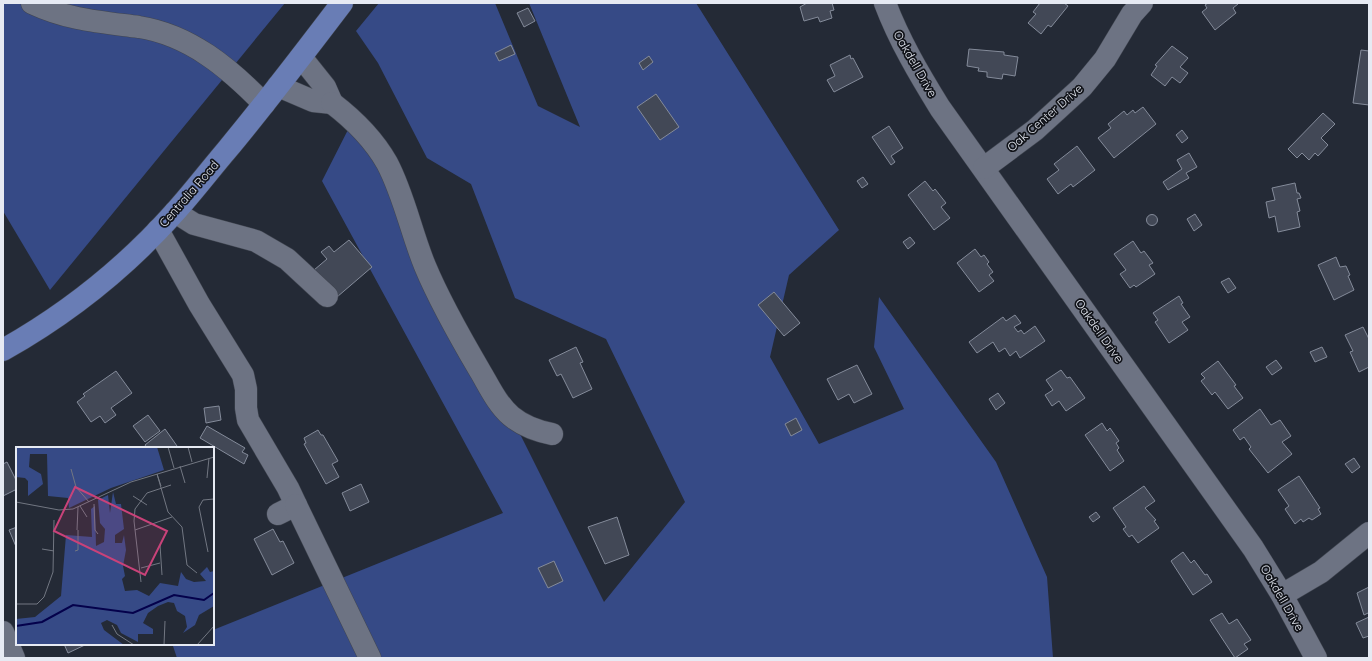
<svg xmlns="http://www.w3.org/2000/svg" width="1372" height="661" font-family="Quicksand,sans-serif">
	<style>
		.green { fill: #364a86 }
		.building { fill: #424856; stroke: #848b9a }
		.lines { fill: none; stroke-linecap: round; stroke-linejoin: round }
		.minor-casing { stroke: #414651; stroke-width: 23 }
		.major-casing { stroke: #414651; stroke-width: 23 }
		.minor { stroke: #6d7383; stroke-width: 22 }
		.major { stroke: #697db5; stroke-width: 22 }
		.labels { text-anchor: middle; stroke-width: 3.5; stroke-linejoin: round; paint-order: stroke }
		.street-label { font-size: 12px; fill: #e6eaf3; stroke: #101218 }
		.inset-river { fill: none; stroke: #04014b; stroke-width: 2 }
		.inset-road { fill: none; stroke: #727782; stroke-width: 1 }
		.view { fill: #c94279; fill-opacity: 0.15; stroke: #c94279; stroke-width: 2 }
		.inset-edge { fill: none; stroke: #e6eaf3; stroke-width: 2 }
	</style>
	<rect width="100%" height="100%" fill="#242a36"/>
	<g class="green">
		<polygon points="3,3 285,3 50,290 3,211"/>
		<polygon points="379,3 495,3 538,106 580,127 529,3 696,3 839,230 789,275 770,357 819,444 904,409 874,347 879,297 996,462 1047,577 1053,658 177,658 173,646 179,644 213,644 213,630 503,513 322,181 358,110 604,602 685,502 606,339 515,298 471,184 427,158 378,63 356,31"/>
	</g>
	<g class="building">
		<polygon points="807,3 832,3 834,10 830,11 832,18 820,22 818,17 804,21 800,7"/>
		<polygon points="1040,3 1064,3 1068,6 1051,27 1048,25 1041,34 1028,23 1036,14 1033,12"/>
		<polygon points="1208,3 1237,3 1238,4 1233,8 1236,13 1215,30 1202,12 1207,8 1205,5"/>
		<polygon points="528,8 535,21 524,27 517,13"/>
		<polygon points="511,45 515,54 499,61 495,53"/>
		<polygon points="1172,46 1188,58 1180,67 1188,73 1180,83 1172,77 1165,86 1151,75 1157,66 1155,65"/>
		<polygon points="969,49 1004,52 1004,55 1018,57 1015,76 1003,74 1002,79 987,77 987,72 978,71 979,68 967,66"/>
		<polygon points="1361,50 1369,51 1369,105 1353,103"/>
		<polygon points="850,55 851,59 853,58 863,77 834,92 827,80 835,76 830,65"/>
		<polygon points="649,56 653,62 643,70 639,63"/>
		<polygon points="656,94 679,127 660,140 637,107"/>
		<polygon points="1143,107 1156,124 1114,158 1098,138 1111,128 1108,124 1124,111 1127,115 1133,110 1135,113"/>
		<polygon points="1323,113 1335,124 1321,138 1328,145 1318,156 1315,153 1309,160 1302,153 1297,158 1288,149"/>
		<polygon points="889,126 903,148 891,156 895,162 891,165 872,137"/>
		<polygon points="1182,130 1188,138 1182,143 1176,135"/>
		<polygon points="1077,146 1095,170 1073,187 1071,184 1058,194 1047,179 1059,170 1054,164"/>
		<polygon points="1189,153 1197,167 1186,173 1189,178 1168,190 1163,182 1182,169 1177,160"/>
		<polygon points="863,177 868,184 862,188 857,181"/>
		<polygon points="925,181 933,191 935,189 946,203 941,207 950,218 934,230 908,195"/>
		<polygon points="1295,183 1297,193 1299,193 1301,198 1297,199 1300,211 1297,212 1300,227 1278,232 1275,216 1269,218 1266,202 1275,200 1272,188"/>
		<polygon points="1195,214 1202,225 1194,231 1187,219"/>
		<circle cx="1152" cy="220" r="5.5"/>
		<polygon points="910,237 915,243 908,249 903,242"/>
		<polygon points="349,240 372,267 337,297 314,270 327,259 321,252 329,246 334,252"/>
		<polygon points="1133,241 1141,253 1144,251 1153,263 1149,265 1155,274 1136,287 1134,285 1130,288 1120,274 1126,270 1114,254"/>
		<polygon points="975,249 981,257 984,255 989,262 987,264 993,272 989,275 994,281 979,292 957,263"/>
		<polygon points="1336,257 1340,267 1346,266 1350,275 1348,276 1354,290 1334,300 1318,265"/>
		<polygon points="1229,278 1236,288 1228,293 1221,282"/>
		<polygon points="774,292 800,323 784,336 758,305"/>
		<polygon points="1179,296 1183,303 1181,304 1190,317 1182,322 1188,330 1169,343 1155,322 1158,320 1153,313"/>
		<polygon points="1015,315 1021,323 1014,327 1018,332 1021,330 1024,334 1035,326 1045,341 1020,358 1016,351 1010,356 1005,348 999,352 993,342 977,353 969,342 1003,317 1006,321"/>
		<polygon points="1363,327 1369,339 1369,367 1359,372 1350,352 1353,351 1345,335"/>
		<polygon points="576,347 583,362 580,363 592,389 573,398 561,374 557,376 549,360"/>
		<polygon points="1322,347 1327,357 1315,362 1310,352"/>
		<polygon points="1276,360 1282,368 1272,375 1266,367"/>
		<polygon points="1218,361 1236,385 1234,386 1243,398 1228,409 1215,392 1212,395 1201,381 1205,378 1201,374"/>
		<polygon points="857,365 872,394 854,403 849,394 838,400 827,379"/>
		<polygon points="1061,370 1067,378 1070,377 1085,398 1066,411 1059,401 1052,406 1045,395 1053,390 1046,380"/>
		<polygon points="116,371 132,393 111,408 116,415 105,423 100,416 91,422 77,402 85,396 83,394"/>
		<polygon points="998,393 1005,403 996,410 989,399"/>
		<polygon points="219,406 221,420 206,423 204,408"/>
		<polygon points="1260,409 1271,425 1280,420 1291,436 1282,442 1292,454 1268,473 1249,449 1251,447 1244,437 1240,440 1233,430"/>
		<polygon points="148,415 160,431 145,442 133,426"/>
		<polygon points="796,418 802,430 791,436 785,424"/>
		<polygon points="1102,423 1107,431 1110,428 1119,441 1116,443 1119,448 1117,450 1124,461 1110,471 1085,435"/>
		<polygon points="207,426 245,448 242,452 248,455 244,464 200,438"/>
		<polygon points="165,429 177,446 174,448 147,448 145,445"/>
		<polygon points="318,430 321,435 323,435 338,461 332,464 339,477 326,484 304,444 306,443 304,438"/>
		<polygon points="1354,458 1360,467 1352,473 1345,464"/>
		<polygon points="7,462 17,482 17,489 3,496 3,464"/>
		<polygon points="1299,476 1320,508 1318,509 1321,514 1312,520 1309,518 1303,522 1301,519 1295,524 1285,509 1289,506 1278,490"/>
		<polygon points="361,484 369,502 350,511 342,493"/>
		<polygon points="1144,486 1155,501 1145,508 1156,520 1154,521 1159,528 1138,543 1132,535 1129,537 1123,529 1126,527 1113,508"/>
		<polygon points="1096,512 1100,517 1093,522 1089,517"/>
		<polygon points="617,517 629,555 605,564 588,527"/>
		<polygon points="17,527 17,549 9,530"/>
		<polygon points="273,529 280,542 283,541 294,563 272,575 254,539"/>
		<polygon points="1183,552 1191,563 1194,560 1205,575 1207,574 1212,582 1193,595 1171,561"/>
		<polygon points="554,561 563,581 548,588 538,568"/>
		<polygon points="1369,587 1369,616 1368,613 1364,615 1357,593"/>
		<polygon points="1222,613 1229,624 1237,619 1251,640 1244,644 1248,649 1235,658 1210,620"/>
		<polygon points="1369,617 1369,636 1363,638 1356,623"/>
		<polygon points="64,644 87,644 68,653"/>
	</g>
	<g class="lines">
		<g class="minor-casing">
			<g id="minor">
				<path d="M32 3C68 20 101 22 139 27 190 35 229 68 264 104"/>
				<path d="M885 3C899 40 919 74 940 108L1253 548 1282 595 1316 658"/>
				<polyline points="278,86 313,101 332,103 325,87 301,57"/>
				<path d="M332 103C353 119 374 140 387 163 404 195 411 232 425 266 440 302 460 337 480 371 489 386 497 404 511 416 523 426 537 431 552 434"/>
				<polyline points="984,168 1035,130 1082,87 1105,59 1132,14 1142,3"/>
				<polyline points="175,212 194,224 256,241 287,259 327,296"/>
				<polyline points="158,230 199,304 243,375 246,389 246,408 248,420 288,488 296,505 278,514"/>
				<polyline points="296,505 370,658"/>
				<polyline points="1282,595 1321,572 1369,533"/>
				<polyline points="3,632 14,658"/>
			</g>
		</g>
		<g class="major-casing">
			<path id="major" d="M3 350C67 314 126 267 175 212 193 192 209 171 226 151 266 103 304 53 342 3"/>
		</g>
		<use href="#minor" class="minor"/>
		<use href="#major" class="major"/>
	</g>
	<g class="labels">
		<g class="street-label">
			<text transform="translate(915 64) rotate(60)" y="4">Oakdell Drive</text>
			<text transform="translate(1045 118) rotate(-41)" y="4">Oak Center Drive</text>
			<text transform="translate(189 194) rotate(-49)" y="4">Centralia Road</text>
			<text transform="translate(1099 331) rotate(55)" y="4">Oakdell Drive</text>
			<text transform="translate(1282 598) rotate(60)" y="4">Oakdell Drive</text>
		</g>
	</g>
	<g transform="translate(16 447)">
		<rect width="198" height="198" fill="#242a36"/>
		<path d="M0 0H141L148 23 95 41 53 61 52 51 32 49 31 7H14L13 20 25 27 27 37 12 49V34L9 31 0 30ZM97 45 100 57H105L108 82 99 88V96H106L108 88 110 103 107 119 109 129 106 132 109 144 121 143 133 149 144 136 162 139 165 125 170 132 178 135 190 134 184 127 191 120 194 125 198 124V159L183 168 179 178 167 186 171 180 169 169 161 164 158 156 152 155 142 159 132 166 127 176 137 182V187H122V195L105 186 101 178 91 173 85 176 88 183 108 198H0V172L19 170 45 149 50 88 76 90 75 62 79 59 80 99 88 95 89 82 84 76 82 53 92 48 94 66Z" fill="#364a86"/>
		<path class="inset-river" d="M0 179 26 175 57 158 117 166 158 148 188 153 198 146"/>
		<path class="inset-road" d="M152 0 158 21M172 0 176 15M164 19 169 36M55 22 60 40 73 55M141 27 152 65 166 80 171 118 181 126M141 27 145 39M191 31 193 11M117 49 131 58M0 55 43 63 57 62 115 35 198 10M78 57 79 83 82 87M64 59 71 70M61 83 62 60M119 83 156 70M144 98 146 128M26 102 38 104M59 104 62 103V83M192 105 183 60 187 53 198 52M125 121 144 116M125 135 118 74 119 62 131 46 155 38M0 157H21L28 150 37 125 38 73M96 178 101 187 118 198M148 198 149 174M181 198 198 179"/>
		<path class="view" d="M59 40 151 84 129 128 38 84Z"/>
		<rect width="198" height="198" class="inset-edge"/>
	</g>
	<rect width="1372" height="661" fill="none" stroke="#e6eaf3" stroke-width="8"/>
</svg>
